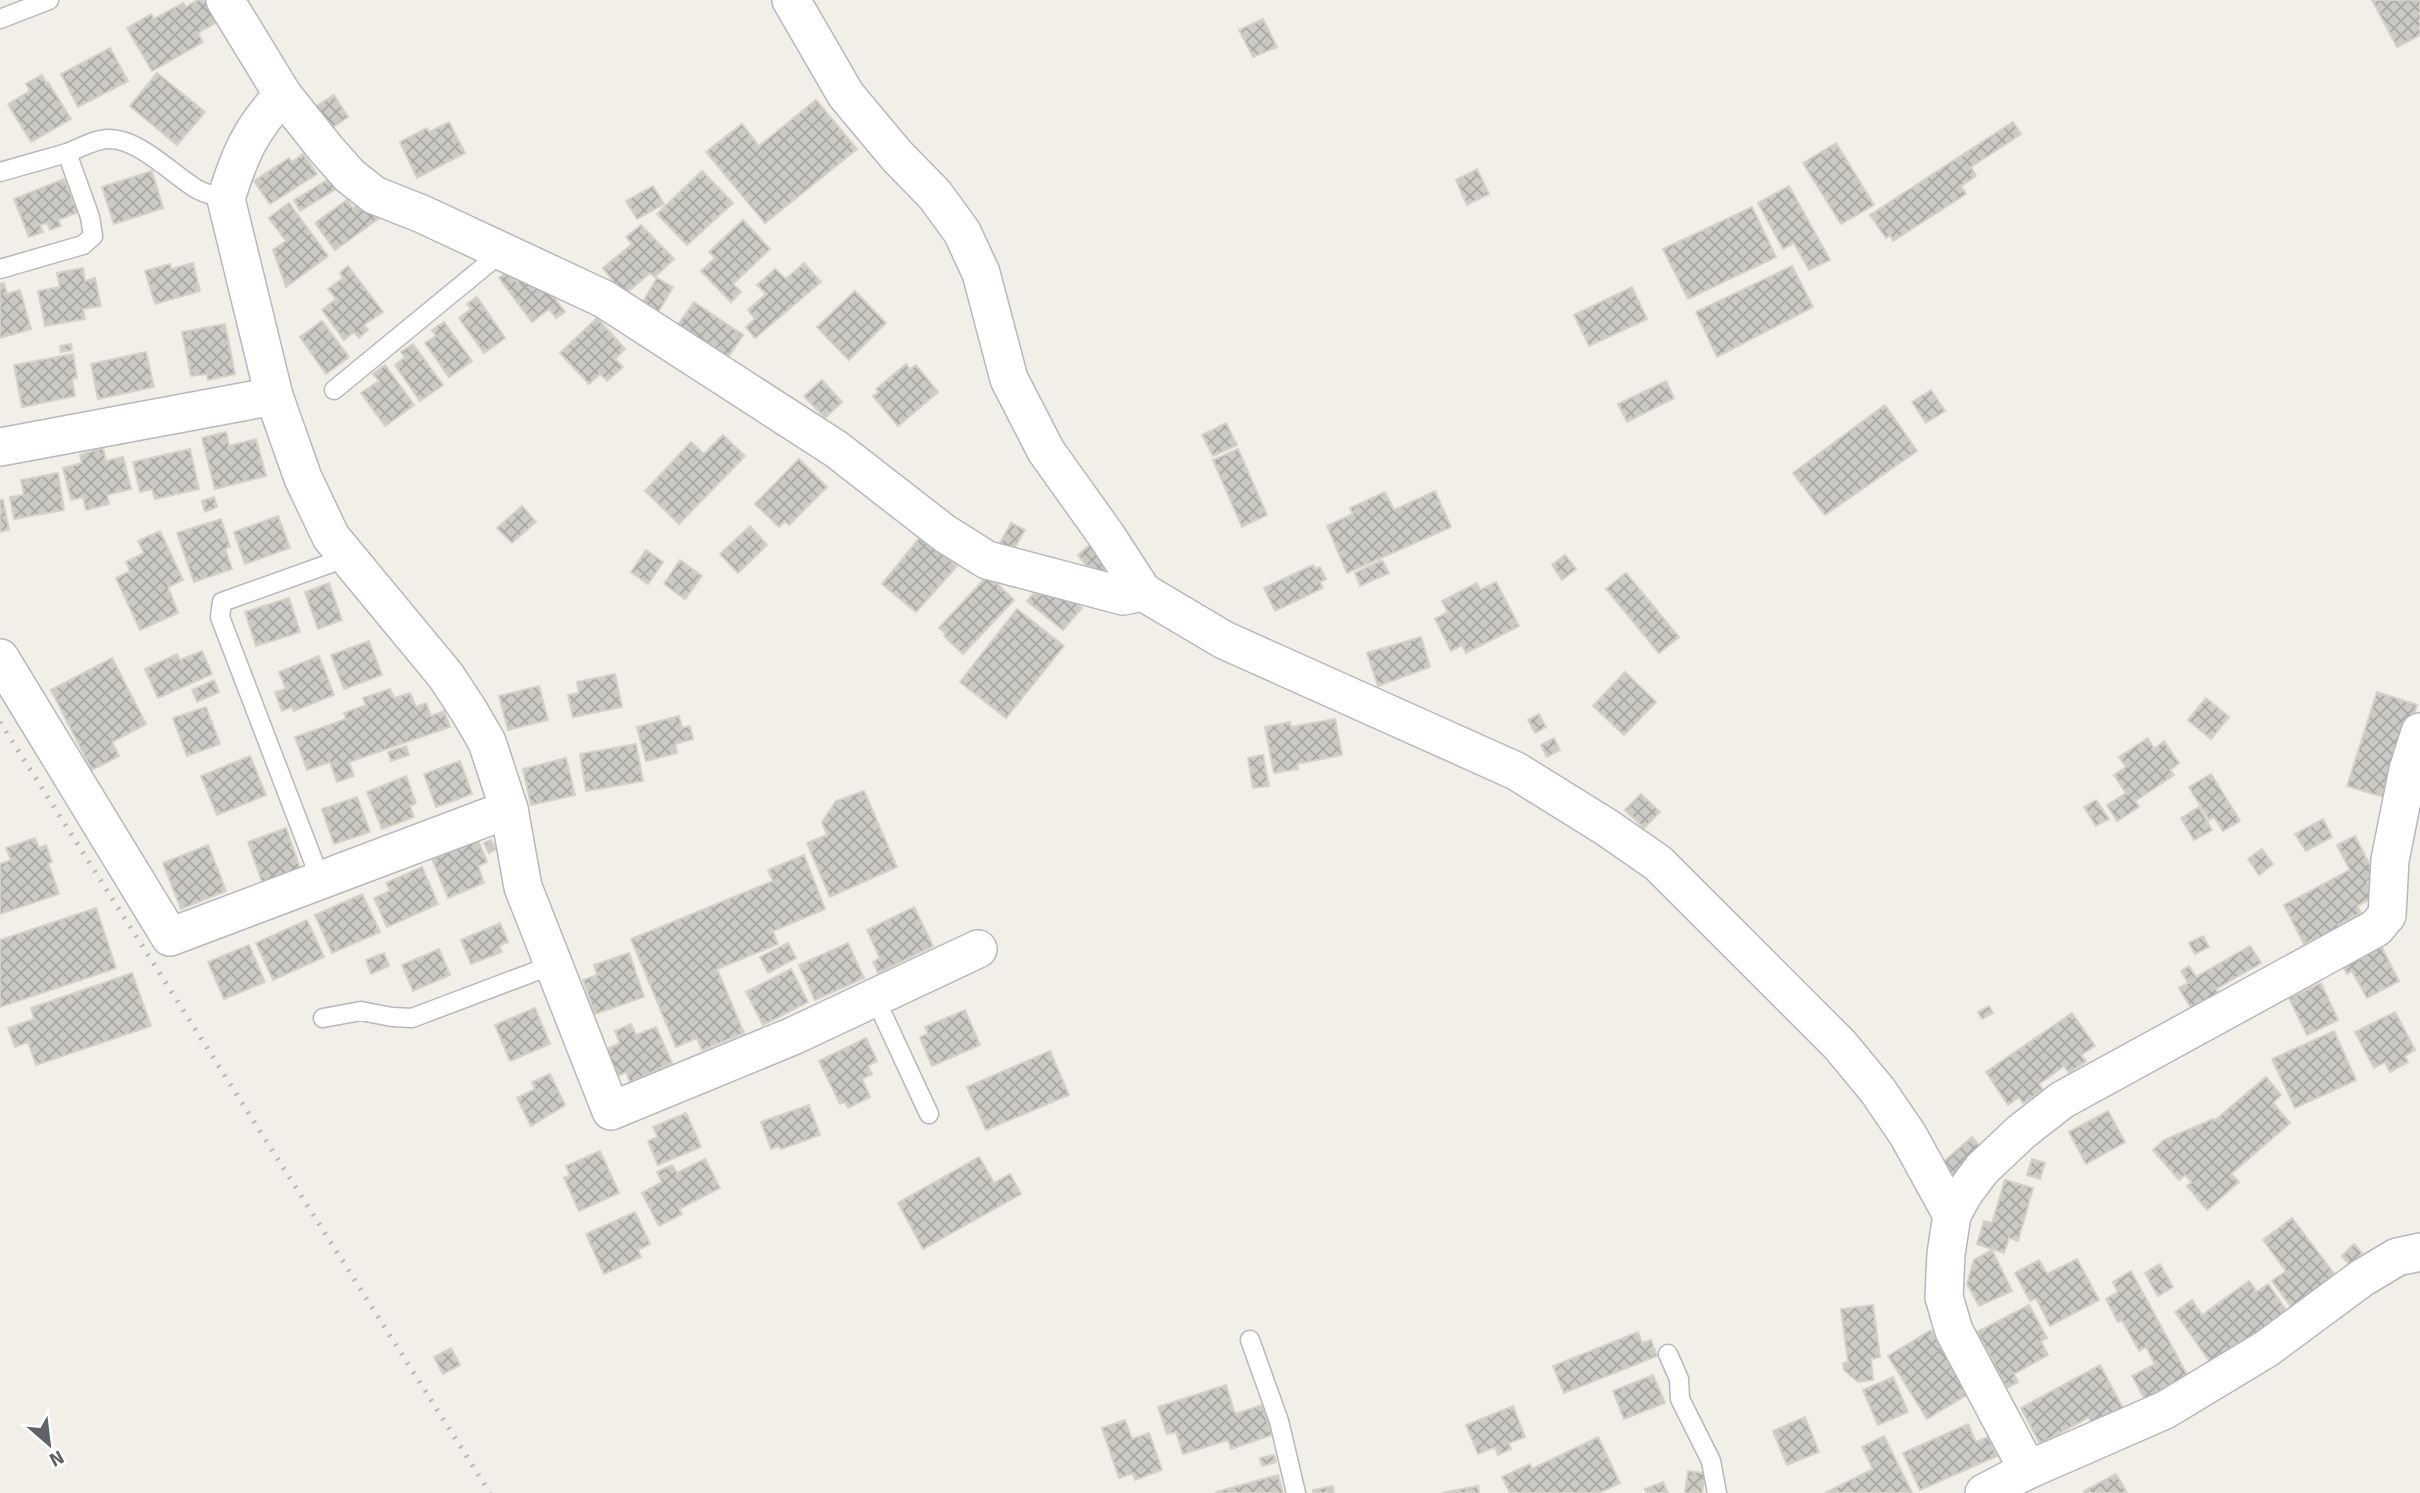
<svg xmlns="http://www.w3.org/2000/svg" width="2420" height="1493" font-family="Signika,sans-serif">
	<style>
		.building { fill: url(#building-cross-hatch); stroke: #d6d1c6; stroke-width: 2 }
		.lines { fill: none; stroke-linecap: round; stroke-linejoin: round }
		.service-casing { stroke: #b5b8bc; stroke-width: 21 }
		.minor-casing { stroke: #b5b8bc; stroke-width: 40 }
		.service { stroke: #fff; stroke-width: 18 }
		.minor { stroke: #fff; stroke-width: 37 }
		.rail { stroke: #b6b7b8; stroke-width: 5; stroke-dasharray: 2 9; stroke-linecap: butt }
	</style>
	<defs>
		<pattern id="building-cross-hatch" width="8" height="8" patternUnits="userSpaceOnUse" patternTransform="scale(1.75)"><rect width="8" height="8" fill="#cccac5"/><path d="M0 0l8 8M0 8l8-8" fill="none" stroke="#a9a8a4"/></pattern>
	</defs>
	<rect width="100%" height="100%" fill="#f1efe8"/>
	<g class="building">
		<polygon points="198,0 205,0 217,22 198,33 203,42 152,71 127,28 151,14 154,19 183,3 186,7"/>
		<polygon points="2372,0 2420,0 2420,35 2397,47"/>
		<polygon points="1263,19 1277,47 1253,57 1239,30"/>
		<polygon points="110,48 128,81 78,107 61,74"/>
		<polygon points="157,73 205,112 177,145 130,106"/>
		<polygon points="42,75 46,83 48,82 71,119 31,142 8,104 30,91 26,84"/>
		<polygon points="334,95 348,117 327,131 312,109"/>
		<polygon points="816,100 857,149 765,223 706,152 742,124 759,146"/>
		<polygon points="449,122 465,153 417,178 400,142 427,128 429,132"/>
		<polygon points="2013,122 2021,134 1971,167 1976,176 1961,186 1966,194 1893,241 1890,235 1886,238 1870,215"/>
		<polygon points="1836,143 1874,205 1841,224 1803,163"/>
		<polygon points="303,154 317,174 270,204 254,181 289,158 292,162"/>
		<polygon points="1477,169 1489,194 1467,205 1456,180"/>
		<polygon points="152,171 163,208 114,224 102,187"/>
		<polygon points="702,171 733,203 687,245 657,214"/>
		<polygon points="332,177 339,187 300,211 294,200"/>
		<polygon points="64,179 78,212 58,220 61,226 50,230 47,223 40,225 43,232 29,237 14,199"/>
		<polygon points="653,186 664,204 637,219 626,201"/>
		<polygon points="1789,186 1830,260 1809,270 1794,243 1783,249 1758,203"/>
		<polygon points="347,200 353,208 364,200 378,219 335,250 315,223"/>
		<polygon points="289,203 328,256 286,287 273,250 286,241 269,218"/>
		<polygon points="1752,207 1776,257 1688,299 1663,249"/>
		<polygon points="743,220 770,249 733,284 741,292 731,302 701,271 715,258 709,252"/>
		<polygon points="641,225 674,259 655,277 650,273 624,295 603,268 632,244 626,237"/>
		<polygon points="193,263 200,291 155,304 145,271 170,264 171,269"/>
		<polygon points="804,263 821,282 755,338 746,327 755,319 748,310 766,294 757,285 775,269 786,279"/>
		<polygon points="348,266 383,312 364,325 368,330 359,338 354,332 344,340 322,310 336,299 328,289 343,278 340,273"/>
		<polygon points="1792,266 1813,307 1717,357 1696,312"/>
		<polygon points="83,268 85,281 95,278 101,306 83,309 85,319 45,326 38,291 60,287 57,273"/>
		<polygon points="508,271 517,282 524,277 530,285 539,278 565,312 556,318 549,309 532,322 499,278"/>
		<polygon points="657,278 673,287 657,314 641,305"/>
		<polygon points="4,283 7,294 20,290 31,329 0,338 0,284"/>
		<polygon points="1632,287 1647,319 1589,346 1574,315"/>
		<polygon points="855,291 886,323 849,360 817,327"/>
		<polygon points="477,297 505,338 484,353 459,318 471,309 467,304"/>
		<polygon points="694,302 743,335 726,360 677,326"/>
		<polygon points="597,318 625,349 615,359 623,367 607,381 600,374 589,384 560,353"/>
		<polygon points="322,321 349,357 326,374 300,337"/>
		<polygon points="444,322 472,361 449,377 425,343 436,336 432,330"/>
		<polygon points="225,324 235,374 208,380 207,374 191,376 182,332"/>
		<polygon points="71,344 72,350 61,352 60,346"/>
		<polygon points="413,344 443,385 420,401 395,365 405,357 401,352"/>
		<polygon points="146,352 154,387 98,399 91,364"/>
		<polygon points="73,354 77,378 72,379 75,396 22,407 14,365"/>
		<polygon points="906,364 910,369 916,365 938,392 898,426 873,396 879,392 876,389"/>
		<polygon points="385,365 414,405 385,426 361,393 379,381 373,374"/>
		<polygon points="822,380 842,402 825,418 804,396"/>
		<polygon points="1666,381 1674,398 1627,422 1618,404"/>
		<polygon points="1931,390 1945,411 1926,423 1912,402"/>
		<polygon points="1885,405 1917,451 1825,515 1793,473"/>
		<polygon points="1226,423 1237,445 1213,456 1202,435"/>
		<polygon points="226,432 229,446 256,439 266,476 215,489 202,438"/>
		<polygon points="723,435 745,456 679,524 645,491 691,442 704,454"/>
		<polygon points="103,448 106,461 123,457 131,489 107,495 109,504 86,510 83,497 71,500 63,468 82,463 80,455"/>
		<polygon points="190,449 199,489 155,499 152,489 140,492 133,462"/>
		<polygon points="1238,449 1267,515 1242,527 1213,460"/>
		<polygon points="799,459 827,487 789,525 785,521 779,527 755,504"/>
		<polygon points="58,473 64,510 14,519 10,497 24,495 21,480"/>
		<polygon points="1435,491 1451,527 1347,573 1327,526 1353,514 1350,508 1385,492 1394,510"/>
		<polygon points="214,497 217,507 205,512 202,501"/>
		<polygon points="0,500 3,500 9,530 0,532"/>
		<polygon points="522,506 536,522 512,543 497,528"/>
		<polygon points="278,516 290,548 245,564 234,532"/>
		<polygon points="221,519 230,547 225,549 232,569 194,582 177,533"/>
		<polygon points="1011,523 1025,530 1012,552 999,545"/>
		<polygon points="750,526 767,545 738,573 720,554"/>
		<polygon points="160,531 183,580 168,587 178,613 140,630 116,578 130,571 126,562 144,553 138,541"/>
		<polygon points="921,536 957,566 916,612 882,584"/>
		<polygon points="1094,541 1113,563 1096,577 1078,555"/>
		<polygon points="646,550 663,562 648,584 631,572"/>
		<polygon points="1565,555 1576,569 1562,580 1552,565"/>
		<polygon points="680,560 702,576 685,599 664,584"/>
		<polygon points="1382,560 1389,573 1360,586 1355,573"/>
		<polygon points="1313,565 1316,569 1320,567 1326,579 1320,582 1323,588 1275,611 1264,588"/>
		<polygon points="1626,573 1679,637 1659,653 1606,589"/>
		<polygon points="988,575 1014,600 963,654 944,636 946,634 939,628"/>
		<polygon points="1496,582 1519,626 1466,653 1462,645 1451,651 1435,619 1448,612 1442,601 1477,583 1480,590"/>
		<polygon points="329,583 342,620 318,629 305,592"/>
		<polygon points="1041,584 1055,586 1082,608 1063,630 1027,601"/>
		<polygon points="289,598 300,632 256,646 245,612"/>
		<polygon points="1017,609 1064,646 1006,718 960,682"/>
		<polygon points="1421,637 1430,667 1378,686 1367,653"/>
		<polygon points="369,641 382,675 344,689 331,655"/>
		<polygon points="202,651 212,674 158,698 145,669 177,654 180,660"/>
		<polygon points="319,656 334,695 294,711 292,707 282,711 275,692 286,689 279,672"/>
		<polygon points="112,658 146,724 112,742 119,756 92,770 51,690"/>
		<polygon points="1625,672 1656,702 1624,735 1593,706"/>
		<polygon points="615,674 622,707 573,717 568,695 579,693 577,682"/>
		<polygon points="214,680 219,692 197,702 192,690"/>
		<polygon points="539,686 548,720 508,730 499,696"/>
		<polygon points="390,689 394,698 410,693 416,707 426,703 431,716 444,711 450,727 349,762 354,776 337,782 330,762 307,770 295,737 346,719 344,713 366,705 363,698"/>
		<polygon points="2377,692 2417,705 2387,798 2347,786"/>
		<polygon points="2206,698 2229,717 2211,739 2188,720"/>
		<polygon points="206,707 220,744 187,756 173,718"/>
		<polygon points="1539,714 1546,727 1535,733 1528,720"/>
		<polygon points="679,716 682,728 690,726 693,739 675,744 677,753 646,761 637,727"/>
		<polygon points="1335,719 1342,755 1297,764 1298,769 1274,773 1265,727 1290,722 1291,727"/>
		<polygon points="1554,738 1560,750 1547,757 1541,745"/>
		<polygon points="2148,738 2154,749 2164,741 2179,763 2170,770 2174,775 2135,801 2139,807 2117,821 2107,805 2126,793 2114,775 2126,767 2119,757"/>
		<polygon points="636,744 643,781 586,791 580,754"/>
		<polygon points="406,746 409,755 391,761 388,752"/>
		<polygon points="1263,755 1269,786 1253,788 1248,758"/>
		<polygon points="250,756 266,795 217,815 201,776"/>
		<polygon points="566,758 575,795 531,805 523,769"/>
		<polygon points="460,761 472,794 436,807 424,774"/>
		<polygon points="2211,774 2240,821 2223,831 2214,817 2209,820 2189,787"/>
		<polygon points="406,776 416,803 410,806 414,817 382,829 367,792"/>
		<polygon points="864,791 897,867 830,897 807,843 827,835 822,822 836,801"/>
		<polygon points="1641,794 1660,812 1644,828 1625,810"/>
		<polygon points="357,797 370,832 334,844 322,809"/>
		<polygon points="2096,800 2109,819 2096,826 2084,807"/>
		<polygon points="2199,807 2212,830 2194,840 2181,818"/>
		<polygon points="2323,819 2332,837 2306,851 2295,834"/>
		<polygon points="286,828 301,871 263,885 248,842"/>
		<polygon points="2355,836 2376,877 2367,882 2374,897 2357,906 2361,913 2338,925 2344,935 2324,945 2319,936 2304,944 2284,905 2350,870 2337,845"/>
		<polygon points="35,838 39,848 46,845 52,862 48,863 59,894 0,914 0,864 11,860 6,848"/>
		<polygon points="478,840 487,862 478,866 484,883 448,898 432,859"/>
		<polygon points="491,840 496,849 489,853 484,843"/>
		<polygon points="208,845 226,891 181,909 163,863"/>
		<polygon points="2262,849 2273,864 2259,875 2248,859"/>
		<polygon points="804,855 825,909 773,931 778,944 717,969 744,1033 702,1050 697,1038 676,1047 631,939 773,881 768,870"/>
		<polygon points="422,867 438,904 387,927 374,898 390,891 386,883"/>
		<polygon points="362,894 380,932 332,953 315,915"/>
		<polygon points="914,907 933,946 878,973 873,962 880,958 867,930"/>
		<polygon points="96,908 116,968 0,1007 0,940"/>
		<polygon points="307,920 324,957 273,980 256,943"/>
		<polygon points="500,923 508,942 499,946 502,952 471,964 461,940"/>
		<polygon points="2203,936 2209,947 2195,954 2189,943"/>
		<polygon points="788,943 796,958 768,973 760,957"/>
		<polygon points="848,943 864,978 815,1000 799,965"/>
		<polygon points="249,945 265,982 224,999 208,962"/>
		<polygon points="2250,946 2261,963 2216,989 2219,994 2192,1010 2179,988 2188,983 2181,971 2189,966 2196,977"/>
		<polygon points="2381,946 2399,981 2367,998 2352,971 2347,974 2343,966"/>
		<polygon points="439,949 450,975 413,991 402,965"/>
		<polygon points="384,953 389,966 371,974 366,960"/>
		<polygon points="629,953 644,997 595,1014 583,980 597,975 594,965"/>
		<polygon points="791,969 808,1002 763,1025 746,992"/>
		<polygon points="132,973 151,1026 36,1065 28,1042 15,1047 8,1028 34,1019 31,1008"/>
		<polygon points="2321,983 2338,1020 2307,1035 2289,998"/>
		<polygon points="1989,1006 1993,1013 1982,1019 1978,1012"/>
		<polygon points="535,1008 550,1044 510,1061 495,1025"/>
		<polygon points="965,1010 980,1045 932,1066 920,1037 928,1034 925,1027"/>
		<polygon points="2395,1012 2415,1050 2405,1056 2408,1062 2390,1072 2385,1062 2374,1068 2355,1032"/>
		<polygon points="2072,1013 2095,1046 2081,1055 2086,1061 2069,1073 2064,1066 2039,1084 2043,1090 2023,1103 2019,1097 2008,1105 1986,1072"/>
		<polygon points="631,1024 636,1035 656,1027 672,1063 630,1082 626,1072 617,1076 605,1050 620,1043 615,1031"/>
		<polygon points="2334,1031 2356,1080 2295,1108 2272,1059"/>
		<polygon points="866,1038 877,1061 868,1066 872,1074 862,1079 870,1097 848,1108 845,1102 840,1104 819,1061"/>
		<polygon points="1050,1051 1069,1095 986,1130 967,1087"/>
		<polygon points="550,1074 565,1105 531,1126 517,1098 535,1089 532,1082"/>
		<polygon points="2266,1077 2281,1095 2273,1103 2290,1123 2231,1174 2239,1182 2207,1210 2187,1186 2192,1182 2185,1175 2179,1180 2153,1150 2164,1140 2213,1119 2214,1121"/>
		<polygon points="809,1105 820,1135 781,1149 779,1146 771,1149 761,1122"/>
		<polygon points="2108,1111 2125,1142 2086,1164 2069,1132"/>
		<polygon points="686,1113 701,1147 658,1165 648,1141 658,1137 653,1127"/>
		<polygon points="1972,1137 1989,1157 1959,1184 1941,1164"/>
		<polygon points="600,1151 619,1193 579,1211 564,1178 570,1175 566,1166"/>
		<polygon points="979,1157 994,1183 1010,1174 1021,1194 923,1249 898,1203"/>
		<polygon points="705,1159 720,1188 679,1209 682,1214 659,1226 642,1193 662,1182 657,1172 672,1165 677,1173"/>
		<polygon points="2032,1159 2045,1163 2040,1179 2027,1175"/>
		<polygon points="2005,1180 2033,1188 2018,1241 2009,1238 2004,1253 1977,1244 1984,1221 1992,1223"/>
		<polygon points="635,1212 650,1244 638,1250 641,1257 604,1274 586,1234"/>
		<polygon points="2292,1218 2336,1276 2292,1308 2272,1281 2286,1271 2263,1240"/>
		<polygon points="2354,1244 2362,1253 2350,1265 2342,1256"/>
		<polygon points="1992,1250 2012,1291 1979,1306 1967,1284 1974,1260"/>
		<polygon points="2077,1259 2099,1300 2050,1326 2036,1298 2030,1301 2015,1273 2039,1260 2047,1274"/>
		<polygon points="2160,1264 2173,1287 2158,1296 2145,1273"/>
		<polygon points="2131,1271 2189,1378 2146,1401 2132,1376 2155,1364 2146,1347 2139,1351 2122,1320 2118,1322 2106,1299 2118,1292 2113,1282"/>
		<polygon points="2249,1281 2257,1292 2268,1284 2288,1313 2213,1366 2175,1312 2192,1300 2202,1315"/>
		<polygon points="1873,1305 1880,1357 1871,1359 1873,1380 1858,1382 1844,1370 1843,1363 1848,1362 1841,1309"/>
		<polygon points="2029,1305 2047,1338 2041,1341 2048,1355 2014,1374 2018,1382 2007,1388 1977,1332"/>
		<polygon points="1931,1330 1970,1393 1927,1419 1888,1356"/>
		<polygon points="1638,1332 1642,1343 1651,1340 1657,1356 1564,1393 1553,1366"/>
		<polygon points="451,1348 460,1365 443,1374 434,1357"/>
		<polygon points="2100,1365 2123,1408 2092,1424 2089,1417 2040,1444 2021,1408"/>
		<polygon points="1653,1375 1665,1403 1624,1419 1613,1391"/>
		<polygon points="1893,1377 1908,1412 1878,1425 1863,1390"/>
		<polygon points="1226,1385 1235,1414 1262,1405 1272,1435 1231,1449 1228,1440 1183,1454 1176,1432 1167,1434 1158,1407"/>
		<polygon points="1513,1406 1525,1437 1509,1443 1511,1449 1498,1455 1495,1447 1478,1454 1466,1425"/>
		<polygon points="1805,1417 1819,1452 1787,1465 1773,1431"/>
		<polygon points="1125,1420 1132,1439 1149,1433 1162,1470 1135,1480 1133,1473 1119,1478 1102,1428"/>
		<polygon points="1968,1424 1976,1442 1988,1437 1997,1456 1920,1490 1903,1453"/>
		<polygon points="1884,1436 1912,1493 1825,1493 1873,1469 1862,1447"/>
		<polygon points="1598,1437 1620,1483 1599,1493 1510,1493 1502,1477 1530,1464 1532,1469"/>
		<polygon points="1274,1455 1276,1462 1262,1466 1260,1458"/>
		<polygon points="1688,1471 1705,1473 1702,1493 1685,1493"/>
		<polygon points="2116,1474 2127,1493 2085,1493 2084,1491"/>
		<polygon points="1278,1475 1283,1493 1216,1493 1216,1492"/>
		<polygon points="1663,1482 1668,1493 1647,1493 1645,1489"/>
		<polygon points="1333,1486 1334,1493 1313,1493 1313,1490"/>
		<polygon points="1478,1486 1479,1493 1442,1493"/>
	</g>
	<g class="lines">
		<g class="service-casing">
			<g id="service">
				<polyline points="0,19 49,0"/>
				<polyline points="0,172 67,153"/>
				<path d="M0 269 83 245 93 236 90 217 67 153C80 148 95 139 109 139 139 139 171 173 195 188 204 194 216 196 226 199"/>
				<polyline points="334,390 502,252"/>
				<polyline points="321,881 220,617 222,602 348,557"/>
				<polyline points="875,998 929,1114"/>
				<polyline points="323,1018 361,1011 392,1017 412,1018 555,964"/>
				<polyline points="1250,1340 1279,1421 1296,1493"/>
				<polyline points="1668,1354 1679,1379 1680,1399 1711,1461 1717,1493"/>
			</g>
		</g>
		<g class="minor-casing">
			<g id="minor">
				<polyline points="225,0 283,95 326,149 350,176 374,195 422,214 604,299 836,449 944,533 987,560 1123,596 1143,592 1224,640 1516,771 1606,827 1658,863 1840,1045 1878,1091 1908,1135 1952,1215"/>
				<polyline points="791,0 846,95 897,156 935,195 962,232 981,273 1009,379 1046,451 1106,535 1143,592"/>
				<polyline points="0,447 274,396"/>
				<path d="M0 658 170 937 509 809 487 742 469 711 446 676 331 537 303 478 274 396 226 199C239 156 251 128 283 95"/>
				<polyline points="509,809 523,887 611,1111 793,1036 978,949"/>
				<polyline points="2028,1470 1954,1331 1944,1297 1946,1254 1952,1215 1964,1193 1982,1169 2021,1132 2062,1100 2376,928 2387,915 2390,860 2408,770 2420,732"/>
				<polyline points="1984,1493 2028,1470 2165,1410 2266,1349 2362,1278 2397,1257 2420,1252"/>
			</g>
		</g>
		<use href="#service" class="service"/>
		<use href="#minor" class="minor"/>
		<polyline class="rail" points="0,722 490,1493"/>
	</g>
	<g transform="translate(49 1444) rotate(152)" stroke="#ffffff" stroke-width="5" paint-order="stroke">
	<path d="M0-5L12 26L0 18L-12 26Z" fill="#5f6368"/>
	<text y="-10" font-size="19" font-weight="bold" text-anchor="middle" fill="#5f6368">N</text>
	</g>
</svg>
